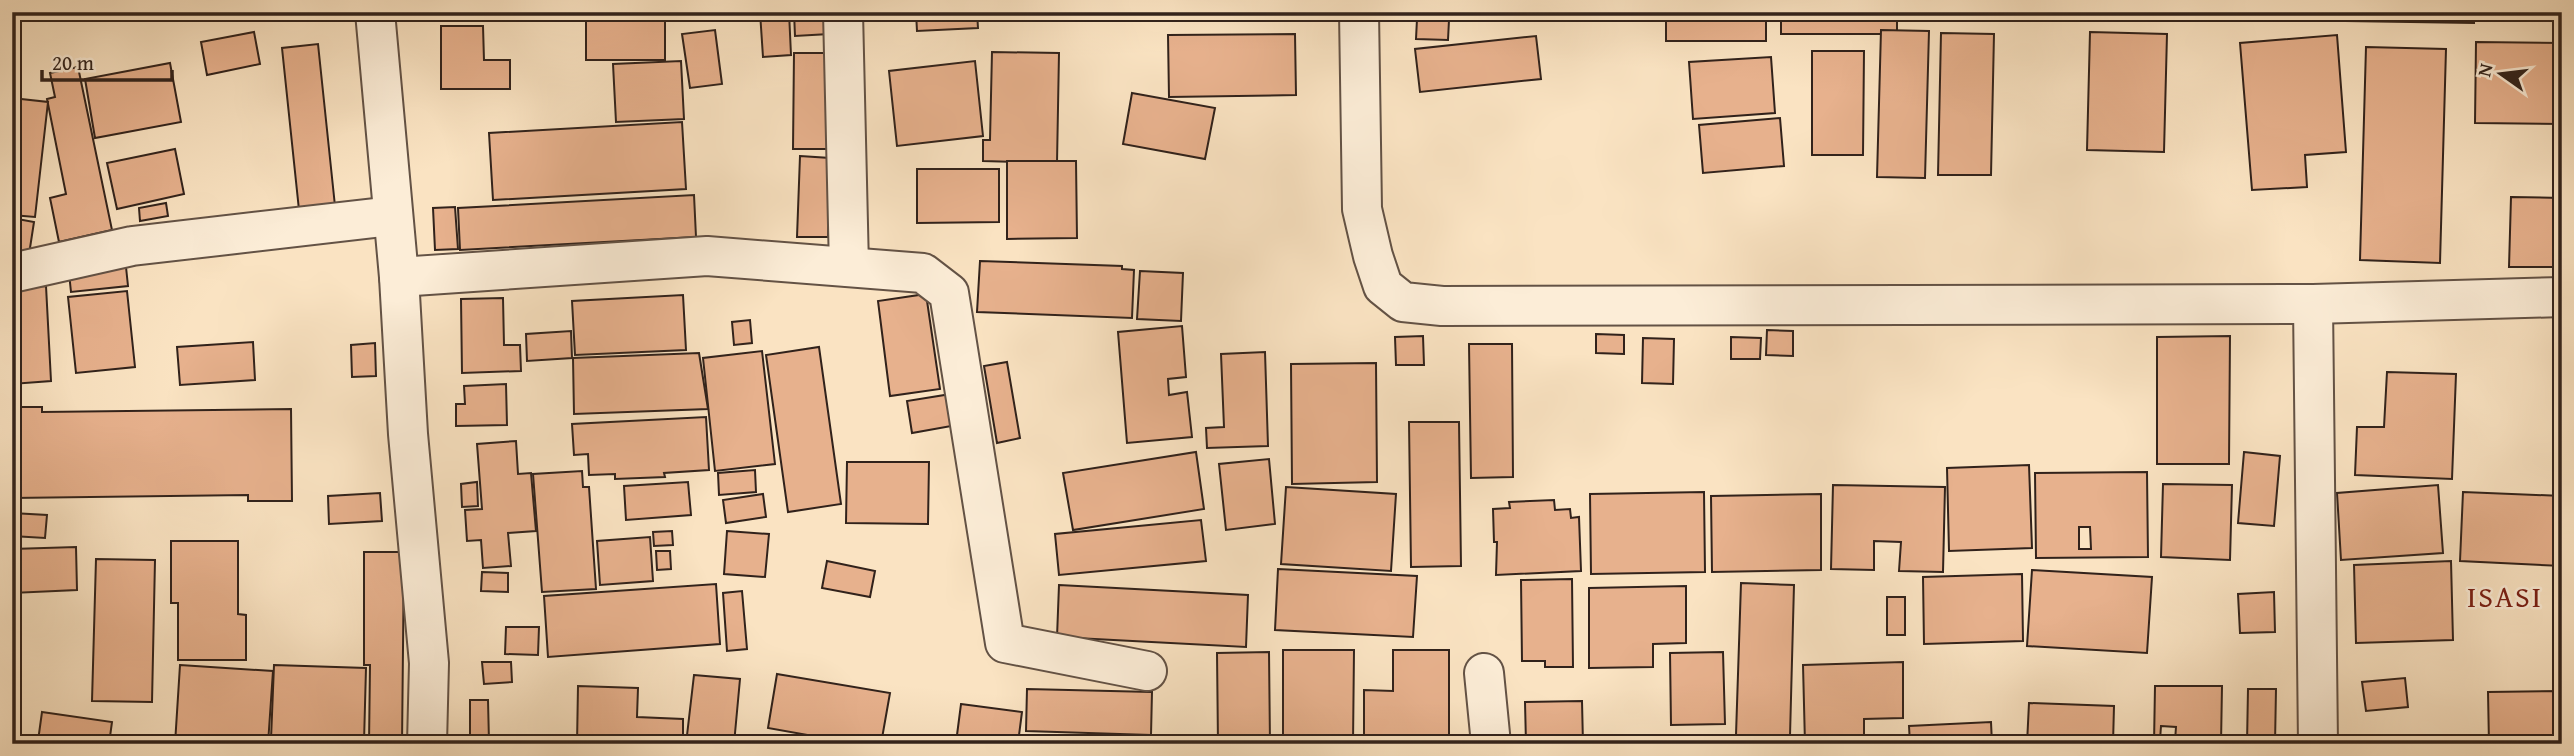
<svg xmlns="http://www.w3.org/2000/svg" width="2574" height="756" font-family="'Gentium Book Plus',serif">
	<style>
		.building { fill: #e7b18d; stroke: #31221b; stroke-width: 2; fill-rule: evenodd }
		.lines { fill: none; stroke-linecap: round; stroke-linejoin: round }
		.minor-casing { stroke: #635245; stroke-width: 42 }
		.minor { stroke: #fcedd7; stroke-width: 38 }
		.labels { text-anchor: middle; stroke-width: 5; stroke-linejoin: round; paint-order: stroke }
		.quarter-label { font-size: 30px; letter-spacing: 2px; fill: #7a1f14; stroke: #fcedd7 }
	</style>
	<rect width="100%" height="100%" fill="#fae3c2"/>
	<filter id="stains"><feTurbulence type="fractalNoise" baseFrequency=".00286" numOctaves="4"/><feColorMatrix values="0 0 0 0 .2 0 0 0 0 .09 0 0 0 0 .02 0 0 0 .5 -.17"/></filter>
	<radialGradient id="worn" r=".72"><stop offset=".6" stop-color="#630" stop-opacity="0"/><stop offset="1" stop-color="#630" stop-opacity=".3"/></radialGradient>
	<g class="building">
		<rect x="586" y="12" width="79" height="48"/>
		<polygon points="760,12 789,12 791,55 763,57"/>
		<polygon points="794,12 828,12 829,34 795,36"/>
		<polygon points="916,12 977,12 978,28 917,31"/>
		<polygon points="1058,12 1149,12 1149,16 1058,15"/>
		<rect x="1666" y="12" width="100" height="29"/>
		<rect x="1781" y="12" width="116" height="22"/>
		<polygon points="2346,12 2474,12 2474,23 2346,21"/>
		<polygon points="1417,19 1449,20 1448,40 1416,39"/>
		<polygon points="441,26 483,26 484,60 510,60 510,89 441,89"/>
		<polygon points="715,30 722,84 690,88 682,34"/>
		<polygon points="1881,30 1929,31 1925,178 1877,177"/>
		<polygon points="254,32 260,64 207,75 201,42"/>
		<polygon points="2090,32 2167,34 2164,152 2087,150"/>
		<polygon points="1941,33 1994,34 1991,175 1938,175"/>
		<polygon points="1295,34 1296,95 1169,97 1168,35"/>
		<polygon points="2337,35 2346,152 2305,155 2307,187 2252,190 2240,43"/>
		<polygon points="1536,36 1541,79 1420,92 1415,49"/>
		<polygon points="2476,42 2562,43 2562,124 2475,123"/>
		<polygon points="318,44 335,206 299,210 282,48"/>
		<polygon points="2366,47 2446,49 2440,263 2360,260"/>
		<polygon points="1812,51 1864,51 1863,155 1812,155"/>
		<polygon points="992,52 1059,53 1057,163 983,161 983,140 990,140"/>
		<polygon points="794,53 830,53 828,149 793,149"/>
		<polygon points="1771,57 1775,113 1693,119 1689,62"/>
		<polygon points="681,61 684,119 616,122 613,64"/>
		<polygon points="975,61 983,136 897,146 889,71"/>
		<polygon points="170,63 181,122 95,138 85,79"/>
		<polygon points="78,67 112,230 59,242 50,198 66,194 47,99 55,97 50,73"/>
		<polygon points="1132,93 1215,108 1205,159 1123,144"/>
		<polygon points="12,98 48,102 35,217 12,215"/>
		<polygon points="1780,118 1784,166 1703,173 1699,125"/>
		<polygon points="682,122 686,189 493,200 489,133"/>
		<polygon points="175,149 184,194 117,209 107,163"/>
		<polygon points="800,156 830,158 828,237 797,237"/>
		<polygon points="1007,161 1076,161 1077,238 1007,239"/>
		<polygon points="917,169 999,169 999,222 917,223"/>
		<polygon points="694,195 696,237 460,250 458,208"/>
		<polygon points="2511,197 2562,198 2562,267 2509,267"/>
		<polygon points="166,203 168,216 140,221 139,208"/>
		<polygon points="455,207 458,249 435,250 433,208"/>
		<polygon points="12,218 34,222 28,261 12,258"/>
		<polygon points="980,261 1122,266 1122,269 1134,270 1132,318 977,312"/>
		<polygon points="126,267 128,286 71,292 69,273"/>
		<polygon points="1140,271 1183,273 1181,321 1137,319"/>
		<polygon points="46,286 51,381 12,384 12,288"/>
		<polygon points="127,291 135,367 76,373 68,297"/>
		<polygon points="926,294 940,389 890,396 878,301"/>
		<polygon points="683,295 686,350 575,355 572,301"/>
		<polygon points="503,298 504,345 520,345 521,371 462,373 461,299"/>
		<polygon points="750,320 752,343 734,345 732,322"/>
		<polygon points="1182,326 1186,377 1168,379 1169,395 1187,392 1192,437 1127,443 1118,332"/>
		<polygon points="1767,330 1793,331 1793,356 1766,355"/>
		<polygon points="571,331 572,358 527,361 526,334"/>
		<polygon points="1596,334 1624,335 1624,354 1596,353"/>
		<polygon points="1423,336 1424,365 1396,365 1395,337"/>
		<polygon points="2230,336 2229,464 2157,464 2157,337"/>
		<polygon points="1731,337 1761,338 1760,359 1731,359"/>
		<polygon points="1643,338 1674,339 1673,384 1642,383"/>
		<polygon points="253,342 255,380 180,385 177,347"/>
		<polygon points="375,343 376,376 352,377 351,345"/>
		<polygon points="1469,344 1512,344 1513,477 1471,478"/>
		<polygon points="819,347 841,504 788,512 766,355"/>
		<polygon points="762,351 775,464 715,471 703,358"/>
		<polygon points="1265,352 1268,446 1207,448 1206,428 1224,427 1221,354"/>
		<polygon points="699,353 708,409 574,414 573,358"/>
		<polygon points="1007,362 1020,438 997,443 984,366"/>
		<polygon points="1376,363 1377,482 1292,484 1291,364"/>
		<polygon points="2387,372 2456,374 2452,479 2355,475 2357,427 2384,427"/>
		<polygon points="506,384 507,425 456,426 456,404 465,404 464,386"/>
		<polygon points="951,394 957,425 912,433 907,401"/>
		<polygon points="12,407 42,407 42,412 291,409 292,501 248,501 248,495 12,498"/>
		<polygon points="706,417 709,470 664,473 665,477 615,479 615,474 589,475 588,454 574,455 572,424"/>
		<polygon points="1409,422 1459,422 1461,566 1411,567"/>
		<polygon points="516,441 518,474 531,473 536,531 508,533 511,566 483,568 481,540 467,541 465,510 482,509 477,444"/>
		<polygon points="1196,452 1204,509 1073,530 1063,473"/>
		<polygon points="2244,452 2280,456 2274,526 2238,523"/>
		<polygon points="1269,459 1275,524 1226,530 1219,464"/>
		<polygon points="847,462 929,462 928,524 846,523"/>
		<polygon points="2029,465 2032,548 1949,551 1947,468"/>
		<polygon points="755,470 756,492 719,495 718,473"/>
		<polygon points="582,471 583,487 589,487 596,589 542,592 533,474"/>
		<path d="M2147 472 2148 557 2036 558 2035 473ZM2079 527H2090L2091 549H2079Z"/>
		<polygon points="477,482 478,506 462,507 461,484"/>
		<polygon points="688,482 691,515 626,520 624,486"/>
		<polygon points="2163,484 2232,485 2230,560 2161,557"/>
		<polygon points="1833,485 1945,487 1943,572 1899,571 1901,542 1874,541 1874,570 1831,569"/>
		<polygon points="2438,485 2443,553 2341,560 2337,493"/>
		<polygon points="1286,487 1396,494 1391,571 1281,564"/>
		<polygon points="1704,492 1705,572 1591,574 1590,494"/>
		<polygon points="2463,492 2562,496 2562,566 2460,561"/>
		<polygon points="380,493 382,521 329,524 328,496"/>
		<polygon points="763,494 766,517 726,523 723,500"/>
		<polygon points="1821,494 1821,570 1712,572 1711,496"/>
		<polygon points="1554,500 1555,510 1570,509 1571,518 1579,517 1581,571 1496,575 1497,542 1494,542 1493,509 1510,508 1509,502"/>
		<polygon points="12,513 47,515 45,538 12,536"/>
		<polygon points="1201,520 1206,561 1059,575 1055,534"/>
		<polygon points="672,531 673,545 654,546 653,532"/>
		<polygon points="727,531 769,534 765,577 724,574"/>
		<polygon points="650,537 653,581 600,585 597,541"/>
		<polygon points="171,541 238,541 238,614 246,615 246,660 178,660 178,603 171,603"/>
		<polygon points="76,547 77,590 12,593 12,549"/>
		<polygon points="656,551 670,551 671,569 657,570"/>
		<polygon points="364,552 404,552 402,744 369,744 370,665 364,665"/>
		<polygon points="96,559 155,560 152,702 92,701"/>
		<polygon points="827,561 875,571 870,597 822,588"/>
		<polygon points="2451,561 2453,640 2356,643 2354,565"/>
		<polygon points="1278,569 1417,576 1413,637 1275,630"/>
		<polygon points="2032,570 2152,577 2147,653 2027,646"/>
		<polygon points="482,572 508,573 508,592 481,591"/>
		<polygon points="2022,574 2023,641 1924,644 1923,577"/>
		<polygon points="1572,579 1573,667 1545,667 1545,661 1522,661 1521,580"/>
		<polygon points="1741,583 1794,585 1790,736 1736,735"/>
		<polygon points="716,584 720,644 548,657 544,596"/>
		<polygon points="1059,585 1248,595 1246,647 1057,637"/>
		<polygon points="1686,586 1686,643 1653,644 1653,667 1589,668 1589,588"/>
		<polygon points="742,591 747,649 727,651 723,593"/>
		<polygon points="2274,592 2275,632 2240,633 2238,594"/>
		<rect x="1887" y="597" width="18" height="38"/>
		<polygon points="506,627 539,627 538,655 505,654"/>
		<polygon points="1283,650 1354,650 1353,744 1283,744"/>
		<polygon points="1393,650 1449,650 1449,744 1364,744 1364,690 1393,691"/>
		<polygon points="1269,652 1270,744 1218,744 1217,653"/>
		<polygon points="1723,652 1725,724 1671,725 1670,653"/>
		<polygon points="482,662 511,662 512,682 484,684"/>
		<polygon points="1903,662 1903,718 1864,719 1864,744 1805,744 1803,665"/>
		<polygon points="180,665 273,671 268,744 175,744"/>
		<polygon points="274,665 366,668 364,742 271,739"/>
		<polygon points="777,674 890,693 881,744 858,744 768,728"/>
		<polygon points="694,675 740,679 734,744 686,744"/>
		<polygon points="2405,678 2408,707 2366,711 2362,682"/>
		<polygon points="578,686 638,688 637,717 683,719 683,744 577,744"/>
		<path d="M2155 686H2222L2221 744H2154ZM2161 726 2176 727 2175 741 2160 740Z"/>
		<polygon points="1027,689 1152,692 1151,735 1026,731"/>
		<polygon points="2248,689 2276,689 2275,744 2247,744"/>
		<polygon points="2561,691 2562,744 2489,744 2488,692"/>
		<polygon points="470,700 488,700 489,742 470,742"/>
		<polygon points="1582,701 1583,744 1526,744 1525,702"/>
		<polygon points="2029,703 2114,706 2113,744 2027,744"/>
		<polygon points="961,704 1022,712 1018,743 957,735"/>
		<polygon points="42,712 112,722 109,744 14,744 15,737 38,741"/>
		<polygon points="1991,722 1992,744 1910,744 1909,726"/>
		<polygon points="900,735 983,744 899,744"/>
		<polygon points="1079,738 1079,744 1024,744 1024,740"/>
		<polygon points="1083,738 1133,741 1133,744 1082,744"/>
	</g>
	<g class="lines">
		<g class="minor-casing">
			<g id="minor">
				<polyline points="375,12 399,277 408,434 429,663 427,744"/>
				<polyline points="843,12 849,267"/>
				<polyline points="1359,12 1362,209 1373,256 1383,286 1403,302 1442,306 2313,304 2562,297"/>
				<polyline points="12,273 132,246 392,216"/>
				<polyline points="399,277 707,256 923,273 949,293 1005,643 1147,671"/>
				<polyline points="2313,304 2318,744"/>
				<polyline points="1484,673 1491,744"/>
			</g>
		</g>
		<use href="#minor" class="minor"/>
	</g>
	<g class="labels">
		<g class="quarter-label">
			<text x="2505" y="607">ISASI</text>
		</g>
	</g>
	<rect width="2574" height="756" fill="none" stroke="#fae3c2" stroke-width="42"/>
	<rect x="14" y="14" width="2546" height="728" fill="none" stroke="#31221b" stroke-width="3.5"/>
	<rect x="21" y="21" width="2532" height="714" fill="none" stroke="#31221b" stroke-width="2"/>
	<g transform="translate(2501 74) rotate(284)" stroke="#fcedd7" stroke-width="5" paint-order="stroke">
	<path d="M0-5L12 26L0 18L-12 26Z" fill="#31221b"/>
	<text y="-10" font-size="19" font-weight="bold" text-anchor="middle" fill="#31221b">N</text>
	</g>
	<path d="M42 70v10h130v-10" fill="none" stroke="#31221b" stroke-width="3.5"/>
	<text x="52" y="70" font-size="21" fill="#31221b" stroke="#fcedd7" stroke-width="5" paint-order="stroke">20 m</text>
	<rect width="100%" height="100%" filter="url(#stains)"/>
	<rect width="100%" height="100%" fill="url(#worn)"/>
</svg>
